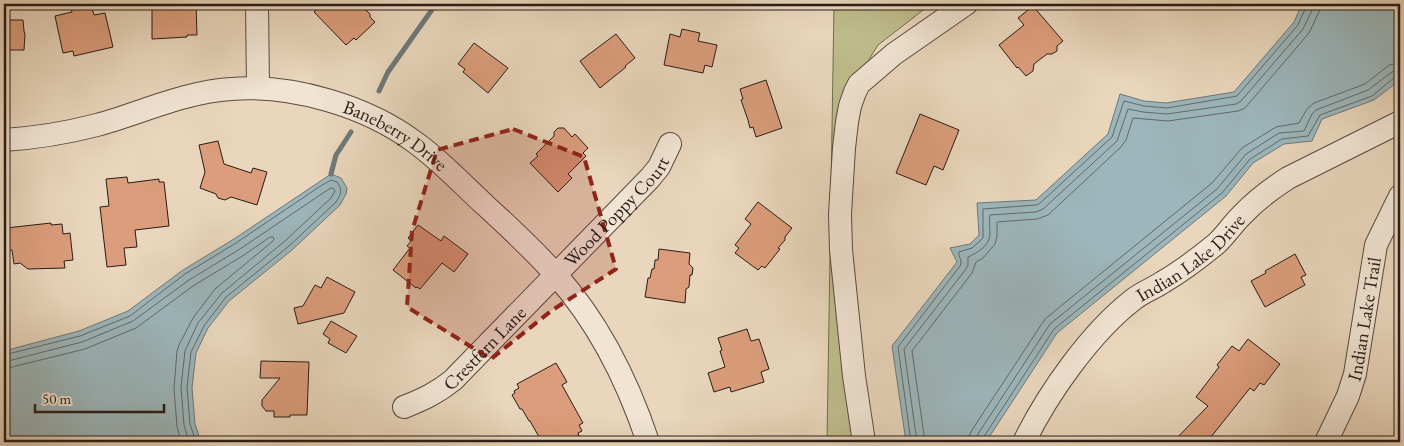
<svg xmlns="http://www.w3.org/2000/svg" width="1404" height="446" font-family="'EB Garamond',serif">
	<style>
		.green { fill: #bebc8c; stroke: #736c51 }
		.water { fill: #9cb6bb; stroke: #6e7879 }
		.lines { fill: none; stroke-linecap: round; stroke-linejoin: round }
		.shore { stroke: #626968; stroke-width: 1 }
		.stream { stroke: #6e7879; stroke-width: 5 }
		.building { fill: #db9d7b; stroke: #281c16 }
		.minor-casing { stroke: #584a40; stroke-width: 24 }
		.minor { stroke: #f1e4d3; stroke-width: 22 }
		.marked { fill: #8f2418; fill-opacity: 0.2; stroke: #8f2418; stroke-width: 4; stroke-dasharray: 10 6; stroke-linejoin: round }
		.labels { text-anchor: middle; stroke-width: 4; stroke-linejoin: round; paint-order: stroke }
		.street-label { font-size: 19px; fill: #281c16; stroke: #f1e4d3 }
	</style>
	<rect width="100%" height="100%" fill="#e9d6bc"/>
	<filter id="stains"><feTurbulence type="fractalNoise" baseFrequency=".004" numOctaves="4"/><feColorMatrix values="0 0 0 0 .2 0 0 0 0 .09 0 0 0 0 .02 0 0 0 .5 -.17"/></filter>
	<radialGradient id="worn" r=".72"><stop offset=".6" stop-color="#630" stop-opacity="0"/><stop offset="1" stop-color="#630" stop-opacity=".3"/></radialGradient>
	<polygon class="green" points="834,4 931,4 878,45 843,102 837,228 839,338 857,442 827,442"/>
	<g class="water">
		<polygon points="1302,4 1400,4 1400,80 1374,100 1322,119 1312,141 1284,144 1253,163 1226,196 1057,333 986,442 906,442 892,346 957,262 950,248 970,244 979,235 977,203 1036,200 1108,134 1120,94 1144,101 1166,103 1234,92 1294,22"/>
		<polygon points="331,174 341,178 347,188 346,194 340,205 292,250 229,301 208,328 196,353 192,388 195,424 201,442 4,442 4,351 79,331 128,311 183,270 234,239"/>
	</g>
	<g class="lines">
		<g class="shore">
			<path d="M4 355 80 336 130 316 185 274 236 243 319 187 331 180 337 182C343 190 341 194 336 202L289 246 226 297 204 326 191 352 187 387 190 424 196 442"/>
			<polyline points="4,362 82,342 133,321 189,280 240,249 323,193 331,188 333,188 335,191 331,198 285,241 222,293 198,323 185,351 181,387 184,425 189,442"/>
			<polyline points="4,369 85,349 136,328 193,286 244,255 270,237 273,237 274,239 273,241 215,289 193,318 179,345 177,351 174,389 177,426 181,442"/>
			<path d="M911 442 898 347 960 266C963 260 958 257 959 252L972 248 983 238V209L1036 205 1039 204 1112 137 1124 101 1144 106 1167 108 1237 96 1298 25 1306 7V4"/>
			<path d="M917 442 904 349 966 269 968 265V257C977 253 989 246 990 235 990 228 989 221 990 215L1036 212 1043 209 1117 141 1128 109 1143 112 1167 114 1236 104 1241 101 1303 29 1312 10 1313 4"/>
			<polyline points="925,442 912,351 972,273 976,262 983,258 995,244 997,236 997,222 1037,219 1048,215 1121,147 1126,140 1133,118 1168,121 1238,111 1245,108 1309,33 1319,12 1320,4"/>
			<polyline points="969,442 969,436 972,430 1045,319 1212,183 1242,148 1276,127 1299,123 1307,109 1314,103 1365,84 1389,65 1400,63"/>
			<polyline points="976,442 978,434 1050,324 1217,189 1246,154 1279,133 1304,131 1312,114 1316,110 1368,90 1392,72 1400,70"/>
			<polyline points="983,442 983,438 1054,329 1222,193 1250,159 1282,139 1308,136 1320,115 1372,96 1395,77 1400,76"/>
		</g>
		<g class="stream">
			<polyline points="379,91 388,72 436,4"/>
			<polyline points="331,174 336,155 351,132"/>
		</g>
	</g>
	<g class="building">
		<polygon points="70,4 91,4 94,15 105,13 113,47 74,56 73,51 63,53 55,16 72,12"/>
		<polygon points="152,4 196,4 197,35 187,35 187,37 152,39"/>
		<polygon points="323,4 352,4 356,8 366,10 370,14 370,17 375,22 356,40 354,38 346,45 314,12"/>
		<polygon points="1033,6 1063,41 1057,46 1057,51 1052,54 1047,54 1034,64 1033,71 1026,76 1018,67 1017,68 999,45 1024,25 1018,18"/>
		<polygon points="10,20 23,20 24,31 25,34 24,50 4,50 4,21 10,21"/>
		<polygon points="682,29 700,33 698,41 717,45 712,67 705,65 703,73 664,65 670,34 680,37"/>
		<polygon points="616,34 635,58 625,66 626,67 600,88 580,61"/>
		<polygon points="474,43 508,68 488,93 463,72 465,69 458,64"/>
		<polygon points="766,80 782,128 756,137 753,127 750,128 748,120 741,100 743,99 740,89"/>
		<polygon points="920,114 959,130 943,170 934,166 926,185 896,173"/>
		<polygon points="558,128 564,128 572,137 575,134 588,148 583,153 586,156 568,174 572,178 558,192 530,163 538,156 536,154 554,136 554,132"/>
		<polygon points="218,141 224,164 251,173 253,168 267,172 257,205 231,197 225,200 218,198 216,194 200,188 205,172 199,145"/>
		<polygon points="127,177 128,183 159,179 159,182 164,182 169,226 135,230 137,247 124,248 126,265 107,267 100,207 109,206 106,179"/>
		<polygon points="758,202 792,228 785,237 785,240 778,248 780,249 765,268 762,266 758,270 735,253 739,248 735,245 751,224 745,219"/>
		<polygon points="51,223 51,225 62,224 63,234 70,233 73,260 64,261 65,268 28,269 20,263 14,264 12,250 8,250 6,228"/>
		<polygon points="418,225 441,241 444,236 468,254 454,272 442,263 420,289 417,287 416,288 393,270 410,248 407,246 411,241 408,238"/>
		<polygon points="659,249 690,253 689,264 693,268 692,275 690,275 689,287 686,289 685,303 645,297 648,278 650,278 652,269 654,269 655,260 658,260"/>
		<polygon points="1295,254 1306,275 1301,277 1305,285 1265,307 1251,281 1266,273 1265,271"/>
		<polygon points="327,277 355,292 344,313 298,324 294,308 303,306 315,285 321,288"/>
		<polygon points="331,321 357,336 346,353 328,343 330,339 323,334"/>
		<polygon points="747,329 751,341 759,339 769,369 761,372 764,382 731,392 730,387 714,392 708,373 725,367 720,351 722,350 718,338"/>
		<polygon points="1248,339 1280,364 1264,385 1260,383 1254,391 1250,388 1207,442 1173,442 1208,406 1196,397 1219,367 1217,365 1232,346 1239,351"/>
		<polygon points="261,361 309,362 307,415 290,415 290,417 274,417 274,411 266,411 262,406 262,400 280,378 260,378"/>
		<polygon points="556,363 567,382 562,385 583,423 579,425 582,431 578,433 579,436 568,442 542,442 530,421 529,421 522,409 520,409 512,395 515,393 514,391 519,388 517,384"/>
	</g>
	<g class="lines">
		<g class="minor-casing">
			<g id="minor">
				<polyline points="257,4 258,88"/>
				<path id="s1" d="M4 140C35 138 66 133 97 125 141 113 184 92 231 89 292 84 367 106 416 143 441 161 463 185 486 206 510 228 534 250 556 275 599 323 628 382 648 442"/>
				<path id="s2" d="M404 407C424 399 437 393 453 380L650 178 659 167 670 144"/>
				<polyline points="864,442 854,376 841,250 840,214 844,148 847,122 850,106 855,92 859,84 894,54 966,4"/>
				<path id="s3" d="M1024 442C1048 393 1091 332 1134 299 1143 292 1154 288 1163 282 1182 271 1199 258 1216 244 1225 236 1232 225 1241 216 1255 201 1271 189 1288 178L1400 122"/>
				<path id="s4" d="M1326 442 1348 396 1355 374 1376 245 1400 196"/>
			</g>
		</g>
		<use href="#minor" class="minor"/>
	</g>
	<path class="marked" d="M513 129 584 157 616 269 551 311 491 359 407 307 412 231 437 150Z"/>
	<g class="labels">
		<g class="street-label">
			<text dy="7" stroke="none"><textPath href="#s1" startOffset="408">Baneberry Drive</textPath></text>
			<text dy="7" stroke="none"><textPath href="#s2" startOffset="291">Wood Poppy Court</textPath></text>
			<text dy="7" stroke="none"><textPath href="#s3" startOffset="252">Indian Lake Drive</textPath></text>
			<text dy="7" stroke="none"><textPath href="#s4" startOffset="130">Indian Lake Trail</textPath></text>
			<text dy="7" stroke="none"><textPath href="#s2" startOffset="101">Crestfern Lane</textPath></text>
		</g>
	</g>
	<rect width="1404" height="446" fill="none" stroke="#e9d6bc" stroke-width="20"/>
	<rect x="5" y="5" width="1394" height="436" fill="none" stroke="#281c16" stroke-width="2.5"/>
	<rect x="10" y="10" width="1384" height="426" fill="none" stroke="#281c16"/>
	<path d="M35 404v8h129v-8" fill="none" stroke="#281c16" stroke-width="2.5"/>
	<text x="42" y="404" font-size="15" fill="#281c16" stroke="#f1e4d3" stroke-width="4" paint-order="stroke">50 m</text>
	<rect width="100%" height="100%" filter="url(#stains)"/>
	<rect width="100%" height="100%" fill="url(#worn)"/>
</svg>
